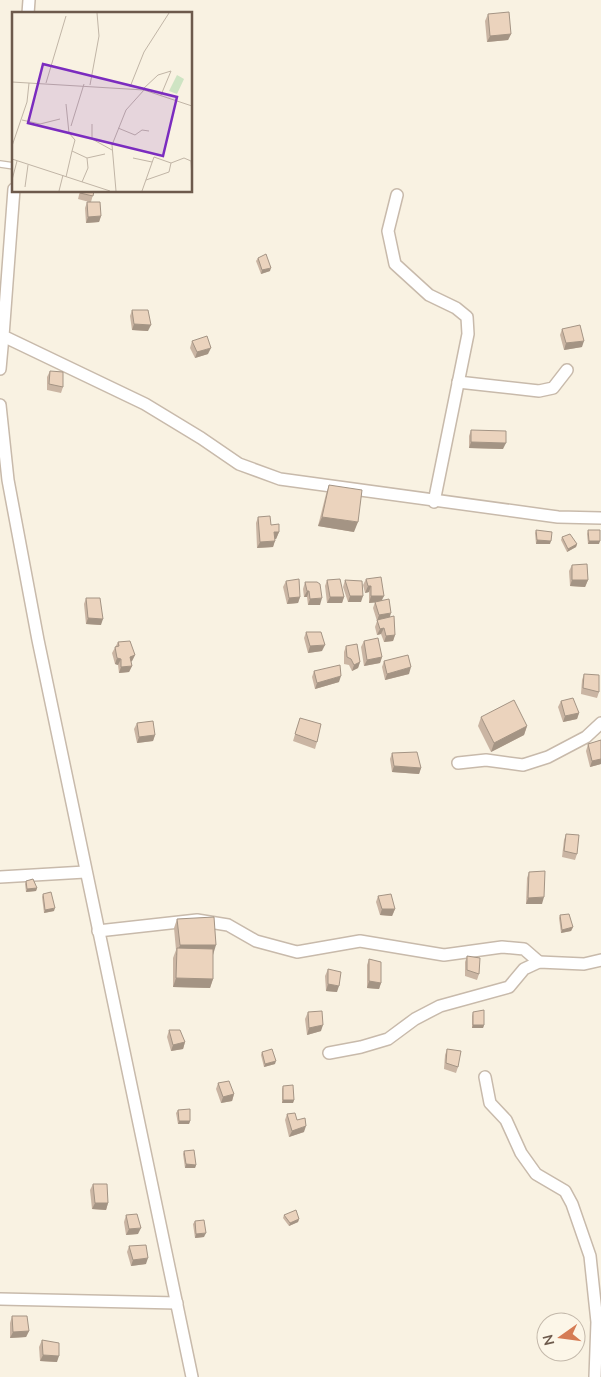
<svg xmlns="http://www.w3.org/2000/svg" width="601" height="1377" font-family="Mulish,sans-serif">
	<style>
		.lines { fill: none; stroke-linecap: round; stroke-linejoin: round }
		.service-casing { stroke: #c8baab; stroke-width: 8 }
		.minor-casing { stroke: #c8baab; stroke-width: 14 }
		.service { stroke: #fff; stroke-width: 5.5 }
		.minor { stroke: #fff; stroke-width: 11 }
		.wall { fill: #cab5a3 }
		.shaded-wall { fill: #a49484 }
		.building { fill: #ebd3bd; stroke: #a49484 }
		.inset-road { fill: none; stroke: #c1b5a6; stroke-width: 1 }
		.view { fill: #7b2cbf; fill-opacity: 0.15; stroke: #7b2cbf; stroke-width: 2.5 }
		.inset-edge { fill: none; stroke: #6d5a4c; stroke-width: 2.5 }
	</style>
	<rect width="100%" height="100%" fill="#f9f2e2"/>
	<g class="lines">
		<g class="service-casing">
			<polyline id="service" points="0,164 14,166"/>
		</g>
		<g class="minor-casing">
			<g id="minor">
				<polyline points="28,14 29,0"/>
				<polyline points="14,189 3,336 145,404 201,438 239,464 280,479 558,517 601,518"/>
				<polyline points="397,195 388,231 395,264 429,295 456,308 467,317 468,334 434,502"/>
				<polyline points="0,369 3,336"/>
				<polyline points="458,382 539,391 553,388 567,370"/>
				<polyline points="0,405 8,480 38,640 192,1377"/>
				<polyline points="458,763 486,760 523,765 548,757 586,737 601,723"/>
				<polyline points="0,877 85,872"/>
				<polyline points="98,931 197,920 228,925 256,941 297,952 360,941 444,955 502,947 524,949 539,962"/>
				<polyline points="329,1053 361,1047 388,1039 415,1019 440,1006 509,987 524,969 539,962 584,964 601,960"/>
				<polyline points="485,1077 490,1103 506,1120 521,1153 536,1174 565,1191 572,1204 590,1256 597,1322 595,1377"/>
				<polyline points="0,1299 177,1303"/>
			</g>
		</g>
		<use href="#service" class="service"/>
		<use href="#minor" class="minor"/>
	</g>
	<g class="wall">
		<polygon points="488,14 511,34 508,40 487,42 485,21"/>
		<polygon points="80,191 94,191 91,202 101,216 99,222 86,223 85,208 87,202 89,202 78,199"/>
		<polygon points="258,258 270,271 261,274 256,261"/>
		<polygon points="132,310 148,331 132,330 130,316"/>
		<polygon points="562,329 582,347 564,350 560,335"/>
		<polygon points="192,341 208,354 195,358 190,348"/>
		<polygon points="50,371 63,387 61,393 47,390 47,377"/>
		<polygon points="471,430 503,449 469,448 469,436"/>
		<polygon points="329,485 354,532 318,526 326,494"/>
		<polygon points="258,517 271,525 279,532 276,539 275,539 273,547 257,548 256,523"/>
		<polygon points="536,530 550,544 536,544 535,533"/>
		<polygon points="588,530 599,544 588,544 587,534"/>
		<polygon points="562,537 577,544 576,547 567,552 561,540"/>
		<polygon points="572,565 588,580 585,587 570,586 569,571"/>
		<polygon points="366,579 382,600 390,617 395,635 393,641 384,642 381,634 377,635 375,627 377,621 373,608 375,602 369,603 369,592 365,593 363,585"/>
		<polygon points="327,580 344,597 342,603 327,603 325,586"/>
		<polygon points="345,580 361,602 348,602 343,587"/>
		<polygon points="286,581 300,597 298,603 287,604 283,587"/>
		<polygon points="305,582 320,605 308,605 307,597 304,597 303,589"/>
		<polygon points="86,598 101,625 86,624 84,604"/>
		<polygon points="306,632 322,651 308,653 304,638"/>
		<polygon points="364,641 382,657 380,663 364,666 361,647"/>
		<polygon points="118,642 135,655 132,661 131,662 132,666 129,672 119,673 118,665 115,664 112,653"/>
		<polygon points="346,646 360,662 358,668 352,671 349,665 344,664 344,652"/>
		<polygon points="384,661 409,674 385,680 382,667"/>
		<polygon points="314,671 339,682 315,689 312,677"/>
		<polygon points="584,674 599,692 597,698 581,694 582,680"/>
		<polygon points="561,701 579,713 577,719 563,722 558,707"/>
		<polygon points="481,717 527,726 524,735 491,752 478,726"/>
		<polygon points="300,718 317,742 315,749 293,741"/>
		<polygon points="137,723 155,735 153,741 137,743 134,729"/>
		<polygon points="601,740 601,764 590,767 586,751 588,744"/>
		<polygon points="392,753 421,768 419,774 392,772 390,759"/>
		<polygon points="566,834 577,854 575,860 562,857 564,840"/>
		<polygon points="529,872 542,904 526,904 527,878"/>
		<polygon points="26,881 37,888 36,891 26,892 25,884"/>
		<polygon points="43,894 54,911 44,913 42,897"/>
		<polygon points="378,896 395,909 392,916 380,915 376,902"/>
		<polygon points="560,915 573,927 571,931 561,933 559,918"/>
		<polygon points="177,919 213,954 213,979 210,988 173,987 173,958 176,950 174,928"/>
		<polygon points="467,956 479,974 477,980 465,976 465,962"/>
		<polygon points="369,959 381,983 379,989 367,988 367,965"/>
		<polygon points="328,969 337,992 326,991 325,976"/>
		<polygon points="308,1012 321,1031 307,1035 305,1019"/>
		<polygon points="473,1012 484,1025 483,1028 472,1028 472,1016"/>
		<polygon points="169,1030 185,1042 183,1049 171,1051 167,1037"/>
		<polygon points="447,1049 458,1067 456,1073 444,1069 445,1055"/>
		<polygon points="262,1052 275,1064 264,1067 261,1055"/>
		<polygon points="218,1083 234,1094 232,1101 221,1103 216,1089"/>
		<polygon points="283,1086 294,1100 293,1103 282,1103 282,1089"/>
		<polygon points="178,1110 190,1121 189,1124 178,1124 176,1113"/>
		<polygon points="287,1114 297,1120 304,1132 289,1137 285,1120"/>
		<polygon points="184,1151 196,1165 195,1168 185,1168 183,1154"/>
		<polygon points="93,1184 108,1203 106,1210 92,1209 90,1190"/>
		<polygon points="126,1215 138,1234 126,1235 124,1222"/>
		<polygon points="284,1215 299,1219 298,1222 289,1226 283,1218"/>
		<polygon points="195,1221 204,1237 195,1238 193,1224"/>
		<polygon points="129,1246 146,1264 131,1266 127,1252"/>
		<polygon points="12,1316 29,1331 26,1337 10,1338 10,1323"/>
		<polygon points="42,1340 57,1362 40,1361 39,1347"/>
	</g>
	<g class="shaded-wall">
		<polygon points="511,34 508,40 487,42 490,36"/>
		<polygon points="101,216 99,222 86,223 88,217"/>
		<polygon points="271,268 270,271 261,274 262,270"/>
		<polygon points="134,324 151,325 148,331 132,330"/>
		<polygon points="584,341 582,347 564,350 566,343"/>
		<polygon points="211,348 208,354 195,358 197,352"/>
		<polygon points="471,442 506,443 503,449 469,448"/>
		<polygon points="322,517 358,522 354,532 318,526"/>
		<polygon points="274,532 279,532 276,539 272,538"/>
		<polygon points="537,540 551,541 550,544 536,544"/>
		<polygon points="275,541 273,547 257,548 260,542"/>
		<polygon points="589,541 600,541 599,544 588,544"/>
		<polygon points="577,544 576,547 567,552 568,549"/>
		<polygon points="572,580 588,580 585,587 570,586"/>
		<polygon points="368,586 371,586 369,592 365,593"/>
		<polygon points="307,591 309,591 307,597 304,597"/>
		<polygon points="350,596 363,596 361,602 348,602"/>
		<polygon points="371,596 384,596 381,602 369,603"/>
		<polygon points="300,597 298,603 287,604 289,598"/>
		<polygon points="330,597 344,597 342,603 327,603"/>
		<polygon points="322,598 320,605 308,605 310,599"/>
		<polygon points="391,613 389,620 377,621 379,615"/>
		<polygon points="88,618 103,619 101,625 86,624"/>
		<polygon points="384,628 381,634 377,635 380,629"/>
		<polygon points="395,635 393,641 384,642 386,636"/>
		<polygon points="325,645 322,651 308,653 310,646"/>
		<polygon points="135,655 132,661 128,663 130,657"/>
		<polygon points="382,657 380,663 364,666 367,660"/>
		<polygon points="117,658 121,659 118,665 115,664"/>
		<polygon points="360,662 358,668 352,671 354,665"/>
		<polygon points="132,666 129,672 119,673 121,667"/>
		<polygon points="411,667 409,674 385,680 387,674"/>
		<polygon points="341,676 339,682 315,689 317,683"/>
		<polygon points="579,713 577,719 563,722 565,716"/>
		<polygon points="527,726 524,735 491,752 494,743"/>
		<polygon points="155,735 153,741 137,743 139,737"/>
		<polygon points="601,759 601,764 590,767 592,761"/>
		<polygon points="394,766 421,768 419,774 392,772"/>
		<polygon points="37,888 36,891 26,892 27,889"/>
		<polygon points="544,897 542,904 526,904 528,898"/>
		<polygon points="55,908 54,911 44,913 45,910"/>
		<polygon points="382,909 395,909 392,916 380,915"/>
		<polygon points="573,927 571,931 561,933 562,930"/>
		<polygon points="180,945 216,945 213,955 176,955"/>
		<polygon points="176,978 213,979 210,988 173,987"/>
		<polygon points="369,981 381,983 379,989 367,988"/>
		<polygon points="328,984 339,986 337,992 326,991"/>
		<polygon points="323,1025 321,1031 307,1035 309,1028"/>
		<polygon points="473,1025 484,1025 483,1028 472,1028"/>
		<polygon points="185,1042 183,1049 171,1051 173,1045"/>
		<polygon points="276,1061 275,1064 264,1067 265,1064"/>
		<polygon points="234,1094 232,1101 221,1103 223,1097"/>
		<polygon points="283,1100 294,1100 293,1103 282,1103"/>
		<polygon points="179,1121 190,1121 189,1124 178,1124"/>
		<polygon points="306,1126 304,1132 289,1137 292,1131"/>
		<polygon points="186,1164 196,1165 195,1168 185,1168"/>
		<polygon points="95,1203 108,1203 106,1210 92,1209"/>
		<polygon points="299,1219 298,1222 289,1226 290,1223"/>
		<polygon points="141,1228 138,1234 126,1235 129,1229"/>
		<polygon points="206,1233 204,1237 195,1238 196,1234"/>
		<polygon points="148,1258 146,1264 131,1266 133,1260"/>
		<polygon points="29,1331 26,1337 10,1338 13,1332"/>
		<polygon points="43,1355 59,1356 57,1362 40,1361"/>
	</g>
	<g class="building">
		<polygon points="509,12 511,34 490,36 488,14"/>
		<polygon points="80,191 94,191 93,196 80,193"/>
		<polygon points="87,202 100,202 101,216 88,217"/>
		<polygon points="266,254 271,268 262,270 258,258"/>
		<polygon points="132,310 148,310 151,325 134,324"/>
		<polygon points="580,325 584,341 566,343 562,329"/>
		<polygon points="207,336 211,348 197,352 192,341"/>
		<polygon points="50,371 63,372 63,387 49,384"/>
		<polygon points="471,430 506,431 506,443 471,442"/>
		<polygon points="329,485 362,490 358,522 322,517"/>
		<polygon points="270,516 271,525 279,524 279,532 274,532 275,541 260,542 258,517"/>
		<polygon points="536,530 552,532 551,541 537,540"/>
		<polygon points="588,530 600,530 600,541 589,541"/>
		<polygon points="570,534 577,544 568,549 562,537"/>
		<polygon points="587,564 588,580 572,580 572,565"/>
		<polygon points="381,577 384,596 371,596 371,586 368,586 366,579"/>
		<polygon points="299,579 300,597 289,598 286,581"/>
		<polygon points="340,579 344,597 330,597 327,580"/>
		<polygon points="345,580 362,581 363,596 350,596"/>
		<polygon points="305,582 317,582 320,584 322,598 310,599 309,591 307,591"/>
		<polygon points="86,598 100,598 103,619 88,618"/>
		<polygon points="389,599 391,613 379,615 375,602"/>
		<polygon points="394,616 395,635 386,636 384,628 380,629 377,620"/>
		<polygon points="306,632 321,632 325,645 310,646"/>
		<polygon points="378,638 382,657 367,660 364,641"/>
		<polygon points="130,641 135,655 130,657 132,666 121,667 121,659 117,658 115,647 119,646 118,642"/>
		<polygon points="357,644 360,662 354,665 351,659 347,657 346,646"/>
		<polygon points="408,655 411,667 387,674 384,661"/>
		<polygon points="340,665 341,676 317,683 314,671"/>
		<polygon points="584,674 599,675 599,692 583,688"/>
		<polygon points="573,698 579,713 565,716 561,701"/>
		<polygon points="514,700 527,726 494,743 481,717"/>
		<polygon points="300,718 321,724 317,742 295,734"/>
		<polygon points="153,721 155,735 139,737 137,723"/>
		<polygon points="601,740 601,759 592,761 588,744"/>
		<polygon points="417,752 421,768 394,766 392,753"/>
		<polygon points="566,834 579,835 577,854 564,851"/>
		<polygon points="545,871 544,897 528,898 529,872"/>
		<polygon points="33,879 37,888 27,889 26,881"/>
		<polygon points="51,892 55,908 45,910 43,894"/>
		<polygon points="391,894 395,909 382,909 378,896"/>
		<polygon points="569,914 573,927 562,930 560,915"/>
		<polygon points="214,917 216,945 180,945 177,919"/>
		<polygon points="177,948 213,949 213,979 176,978"/>
		<polygon points="467,956 480,958 479,974 467,970"/>
		<polygon points="369,959 381,962 381,983 369,981"/>
		<polygon points="328,969 341,972 339,986 328,984"/>
		<polygon points="484,1010 484,1025 473,1025 473,1012"/>
		<polygon points="322,1011 323,1025 309,1028 308,1012"/>
		<polygon points="169,1030 180,1030 185,1042 173,1045"/>
		<polygon points="272,1049 276,1061 265,1064 262,1052"/>
		<polygon points="447,1049 461,1051 458,1067 446,1063"/>
		<polygon points="229,1081 234,1094 223,1097 218,1083"/>
		<polygon points="293,1085 294,1100 283,1100 283,1086"/>
		<polygon points="190,1109 190,1121 179,1121 178,1110"/>
		<polygon points="295,1113 297,1120 305,1118 306,1126 292,1131 287,1114"/>
		<polygon points="194,1150 196,1165 186,1164 184,1151"/>
		<polygon points="93,1184 107,1184 108,1203 95,1203"/>
		<polygon points="296,1210 299,1219 290,1223 284,1215"/>
		<polygon points="137,1214 141,1228 129,1229 126,1215"/>
		<polygon points="204,1220 206,1233 196,1234 195,1221"/>
		<polygon points="146,1245 148,1258 133,1260 129,1246"/>
		<polygon points="12,1316 27,1316 29,1331 13,1332"/>
		<polygon points="42,1340 59,1343 59,1356 43,1355"/>
	</g>
	<g transform="translate(12 12)">
		<rect width="180" height="180" fill="#f9f2e2"/>
		<path d="M165 63 172 67 165 82 157 79Z" fill="#cee4c3"/>
		<path class="inset-road" d="M0 70 132 78M34 71 54 4M78 73 87 24 85 1M118 75 132 40 157 1M131 77 146 63 159 59M149 83 159 59M54 92 57 121 63 128 60 139M10 108 28 112 48 107M80 112V127L100 138M59 114 72 72M106 116 123 123 130 118 137 119M0 134 15 90 17 71M121 146 140 150M0 147 98 179M54 165 60 139 75 146 93 142M0 168 5 149M134 168 157 160 159 151M70 170 76 156 75 146M13 175 16 153M47 179 51 163M104 179 100 133 114 98 132 78 180 94M130 179 142 145 159 151 172 146 179 149 180 168"/>
		<path class="view" d="M31 52 165 85 151 144 16 111Z"/>
		<rect width="180" height="180" class="inset-edge"/>
	</g>
	<g transform="translate(561 1337) rotate(256)"><circle r="24" fill="#fcf6e8" stroke="#c3b8aa"/>
	<path d="M0-4L9 19L0 12L-9 19Z" fill="#d57c55"/>
	<text y="-8" font-size="14" font-weight="bold" text-anchor="middle" fill="#6d5a4c">N</text>
	</g>
</svg>
